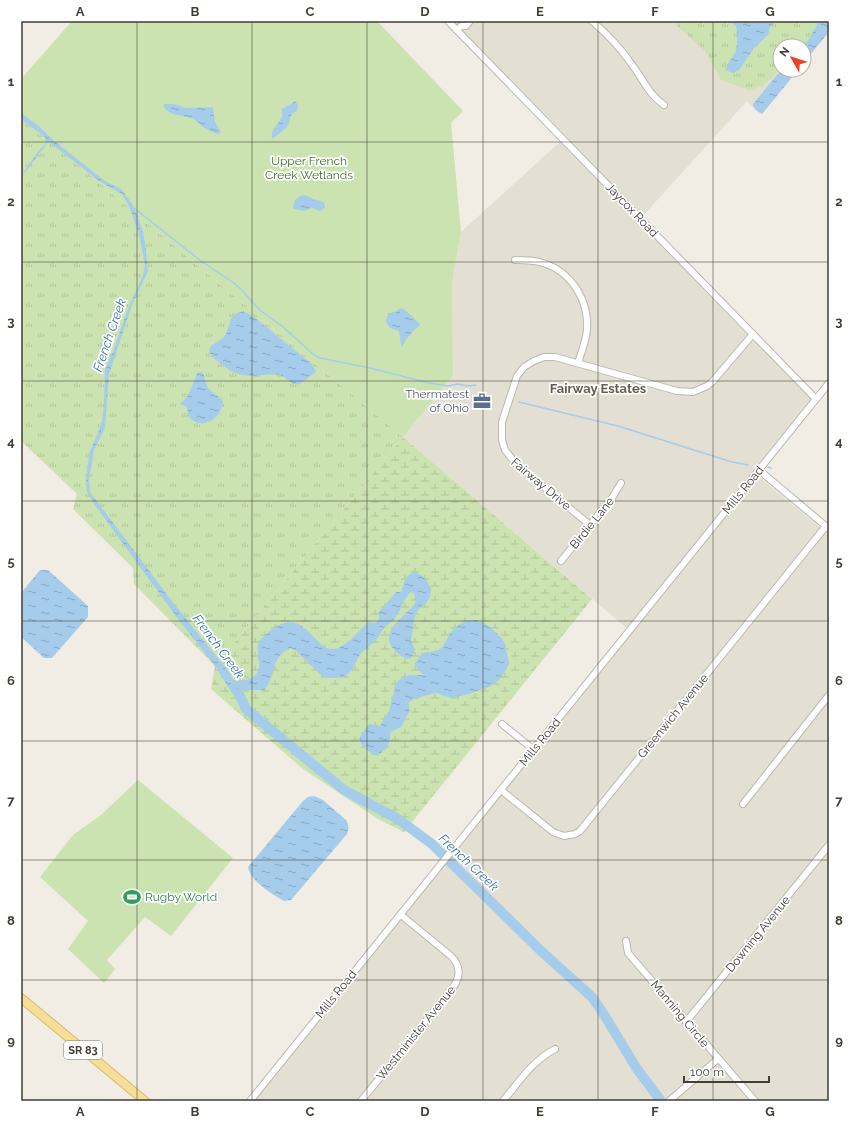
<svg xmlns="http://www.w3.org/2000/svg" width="850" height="1122" font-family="Raleway,sans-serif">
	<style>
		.residential { fill: #e4dfd3 }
		.grass { fill: url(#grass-tufts) }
		.wetland { fill: url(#wetland-marsh) }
		.green { fill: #cbe3b0 }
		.water { fill: url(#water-ripples) }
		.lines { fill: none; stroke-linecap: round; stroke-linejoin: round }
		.stream { stroke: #a5ccea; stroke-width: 1.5 }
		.river { stroke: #a5ccea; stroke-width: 10 }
		.minor-casing { stroke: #beb8ab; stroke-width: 8 }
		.major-casing { stroke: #dabb6a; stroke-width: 10 }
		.minor { stroke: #fff; stroke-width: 6 }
		.major { stroke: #f6de98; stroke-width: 8 }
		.grid { fill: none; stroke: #433e35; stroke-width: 1; stroke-opacity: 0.55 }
		.labels { text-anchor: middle; stroke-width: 3.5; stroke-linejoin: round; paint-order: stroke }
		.shield { fill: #fff; stroke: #7b7872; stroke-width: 1 }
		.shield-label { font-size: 11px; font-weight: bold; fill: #433e35 }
		.park-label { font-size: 12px; fill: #45702d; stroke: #fff }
		.street-label { font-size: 12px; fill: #433e35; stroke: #fff }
		.service-label { font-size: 12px; fill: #4e5e75; stroke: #fff; text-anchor: end }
		.leisure-label { font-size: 12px; fill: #27864d; stroke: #fff; text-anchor: start }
		.water-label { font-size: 13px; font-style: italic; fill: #3774a6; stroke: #fff }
		.neighbourhood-label { font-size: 13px; font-weight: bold; fill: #655c4d; stroke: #fff }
		.neatline { fill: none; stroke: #433e35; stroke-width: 1.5 }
		.grid-label { font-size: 13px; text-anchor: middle; font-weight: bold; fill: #433e35 }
	</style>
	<defs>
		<pattern id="grass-tufts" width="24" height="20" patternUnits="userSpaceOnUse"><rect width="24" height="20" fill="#cbe3b0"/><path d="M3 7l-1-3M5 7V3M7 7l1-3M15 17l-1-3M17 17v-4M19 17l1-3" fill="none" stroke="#b0c498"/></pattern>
		<pattern id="wetland-marsh" width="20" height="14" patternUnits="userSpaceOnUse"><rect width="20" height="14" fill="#cbe3b0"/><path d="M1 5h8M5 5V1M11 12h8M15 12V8" fill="none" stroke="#b0c498"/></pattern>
		<pattern id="water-ripples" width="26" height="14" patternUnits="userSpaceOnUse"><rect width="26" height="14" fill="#a5ccea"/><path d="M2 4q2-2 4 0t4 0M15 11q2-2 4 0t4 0" fill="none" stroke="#88a7be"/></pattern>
	</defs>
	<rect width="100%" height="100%" fill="#f1ede5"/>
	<polygon class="residential" points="448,21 829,21 829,32 804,62 804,46 780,46 780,70 798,70 762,114 757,111 747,101 641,218 816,399 756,474 829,535 829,1101 250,1101 630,631 403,437 453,376 452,283 461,232 563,139"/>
	<g class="grass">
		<polygon points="677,21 829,21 804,46 780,46 780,70 763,86 749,90 721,80 705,51 677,26"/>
		<polygon points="21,117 403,437 215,666 134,584 133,568 73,509 77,494 21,441"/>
	</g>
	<polygon class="wetland" points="403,437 592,599 404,832 378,819 303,769 211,689 215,666"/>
	<g class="green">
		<polygon points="72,21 377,21 463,111 451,123 461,232 452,283 453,376 403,437 21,117 21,79"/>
		<polygon points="138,780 233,858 171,936 145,917 107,960 115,969 104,983 68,949 88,921 40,877 73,835 101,815"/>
	</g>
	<g class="water">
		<path d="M730 21H776L770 27 768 35 754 48 740 69 734 73 730 72 726 70C727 63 731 60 734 55 738 48 738 34 736 26Z"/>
		<polygon points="819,21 829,21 829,32 804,62 803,46 809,39"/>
		<polygon points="781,70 798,70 762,114 757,111 753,106 753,104"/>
		<path d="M295 101 298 105 297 111 291 115 289 124 285 129 272 139C270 130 278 125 282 117V110C285 106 291 105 295 101Z"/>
		<path d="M164 104H174L186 108 213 107 215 122 221 132 218 134C213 132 207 130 203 127 200 125 197 121 193 119 183 114 168 117 163 105Z"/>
		<path d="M21 113 40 127 53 140 105 181 121 189 133 205 143 231 146 250 148 271 132 305 109 374 105 428 94 450 89 480 90 492 175 605 229 672 234 681C251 680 263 677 258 657 258 652 257 646 259 642 261 638 269 632 272 629 309 604 313 657 338 648 350 643 359 630 368 622L376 623 379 619V612L396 592H400C404 588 403 582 406 578 416 565 427 579 431 589L430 597 426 603 419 609 415 615 411 640 415 650 411 658 406 659C372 639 397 623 414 605L416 600 414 593 411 592C403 598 402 610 395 618 392 622 387 625 384 628 381 632 379 637 375 641 370 646 363 650 359 656 355 662 355 669 348 674 341 679 332 678 324 678L295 650 290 648C268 659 278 676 264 690H239L247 704 241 707 215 666 178 619 92 501 87 492 86 483 87 470 90 451 98 433 102 422 104 404 105 370 114 349 127 311 142 278 145 266 139 234 129 206 122 194 99 181 49 142 47 143 27 170 21 176 37 153 46 143 45 137 21 119Z"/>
		<path d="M303 195C309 196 311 198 316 200 321 202 325 200 325 208L320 211 312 208 304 211 294 209 293 208C294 201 297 197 303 195Z"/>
		<polygon points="401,308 405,310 420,324 407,338 402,347 401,346 399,331 390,328 386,322 388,313 395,312"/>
		<path d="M243 311 254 317 312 364 316 372C315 373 300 384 299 384 292 386 286 377 280 375 275 374 269 375 264 375 245 377 236 376 221 364 216 360 210 356 209 350 212 342 218 343 223 338 232 329 225 316 243 311Z"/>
		<path d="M202 372C206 377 205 386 210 390 215 395 218 395 223 401 223 416 204 431 191 419 187 416 188 411 187 407L180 404 188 396 196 376 197 373Z"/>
		<polygon points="40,570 48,570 88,606 88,617 52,658 44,658 21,637 21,593"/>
		<path d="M468 620H477L486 624 501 637 505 644 509 664 505 672 497 682 489 687 465 695 451 698 436 693 424 696 412 700 408 704 410 710 401 727 392 731 390 734V741L386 749 377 756C368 751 362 748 359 738L369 724 380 726 389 711 396 683 403 677 409 675H424L419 671 414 664 422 653C428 652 436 652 441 648 446 643 448 636 452 631 456 626 462 623 468 620Z"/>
		<path d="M314 796 323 800 346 820C349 825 349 828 347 834L291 900 284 901C272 894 250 881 248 867L303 801 308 797Z"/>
	</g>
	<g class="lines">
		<g class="stream">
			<polyline points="134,208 201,261 234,283 243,291 253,303 261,311 282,326 314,355 320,358 370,368 429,383 448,386 458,384 468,386 476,385"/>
			<polyline points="519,402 618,426 732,462 748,465"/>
			<polyline points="768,467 771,468"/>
		</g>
		<polyline class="river" points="239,694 246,709 344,790 398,819 432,844 541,951 592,997 603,1013 637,1069 661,1101"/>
		<g class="minor-casing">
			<g id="minor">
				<polyline points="448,21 816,399"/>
				<path d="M592 21C606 33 619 46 630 62 642 77 648 94 664 105"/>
				<polyline points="457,30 461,26 466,26 470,21"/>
				<path d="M515 260C525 260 534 260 543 263 572 272 589 301 587 330 586 341 581 353 578 363"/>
				<polyline points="759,470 828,528"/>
				<polyline points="590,525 516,464 505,450 502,440 502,422 517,376 524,367 534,361 544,357 555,357 677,391 693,392 707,386 713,381 753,334"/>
				<polyline points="561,561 612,498 621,483"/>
				<polyline points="502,724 534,750"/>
				<polyline points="501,790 553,832 564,836 575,834 580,831 826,526"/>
				<polyline points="743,804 829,695"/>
				<polyline points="626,941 628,953 755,1101"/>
				<polyline points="686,1022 829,845"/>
				<polyline points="250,1101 829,383"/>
				<path d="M361 1101 454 986C461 975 460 965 451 956L401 915"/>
				<path d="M503 1101C519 1082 532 1061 555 1049"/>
				<polyline points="669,1101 718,1059"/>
			</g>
		</g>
		<g class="major-casing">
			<polyline id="major" points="21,998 145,1101"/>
		</g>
		<use href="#minor" class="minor"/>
		<use href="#major" class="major"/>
	</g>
	<path class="grid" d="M137 21V1101M252 21V1101M367 21V1101M483 21V1101M598 21V1101M713 21V1101M21 142H829M21 262H829M21 381H829M21 501H829M21 621H829M21 741H829M21 860H829M21 980H829"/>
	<defs>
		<g id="office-bare" transform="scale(1.38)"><path d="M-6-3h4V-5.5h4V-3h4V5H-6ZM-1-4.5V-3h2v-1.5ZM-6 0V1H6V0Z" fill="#5c6f8a" stroke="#fff" stroke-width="2.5" paint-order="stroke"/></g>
		<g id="stadium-bare" transform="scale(1.38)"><path d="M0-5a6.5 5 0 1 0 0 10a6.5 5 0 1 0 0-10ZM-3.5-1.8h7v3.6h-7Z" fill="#2e9e5b" stroke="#fff" stroke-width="2.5" paint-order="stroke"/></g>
	</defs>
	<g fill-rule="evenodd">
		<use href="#office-bare" x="482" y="401"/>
		<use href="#stadium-bare" x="132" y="897"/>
	</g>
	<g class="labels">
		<rect class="shield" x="64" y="1041" width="38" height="18" rx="3"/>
		<g class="shield-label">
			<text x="83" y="1054">SR 83</text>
		</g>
		<g class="park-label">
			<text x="309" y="165">Upper French<tspan x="309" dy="14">Creek Wetlands</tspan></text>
		</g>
		<g class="street-label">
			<text transform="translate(632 210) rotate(46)" y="4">Jaycox Road</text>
			<text transform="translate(541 484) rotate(40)" y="4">Fairway Drive</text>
			<text transform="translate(743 490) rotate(-51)" y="4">Mills Road</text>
			<text transform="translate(592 523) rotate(-51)" y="4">Birdie Lane</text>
			<text transform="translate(673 716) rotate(-51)" y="4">Greenwich Avenue</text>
			<text transform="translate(540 742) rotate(-51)" y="4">Mills Road</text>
			<text transform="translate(758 934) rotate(-51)" y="4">Downing Avenue</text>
			<text transform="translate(336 994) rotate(-51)" y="4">Mills Road</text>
			<text transform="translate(680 1014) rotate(50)" y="4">Manning Circle</text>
			<text transform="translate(416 1033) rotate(-51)" y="4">Westminister Avenue</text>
		</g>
		<g class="service-label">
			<text x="469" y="398">Thermatest<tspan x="469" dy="14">of Ohio</tspan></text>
		</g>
		<g class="leisure-label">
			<text x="145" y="901">Rugby World</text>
		</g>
		<g class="water-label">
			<text transform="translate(109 335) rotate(-71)" y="5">French Creek</text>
			<text transform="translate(219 646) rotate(53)" y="5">French Creek</text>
			<text transform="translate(469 862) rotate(43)" y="5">French Creek</text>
		</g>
		<g class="neighbourhood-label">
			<text x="598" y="393">Fairway Estates</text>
		</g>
	</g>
	<rect width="850" height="1122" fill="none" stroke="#ffffff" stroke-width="44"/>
	<g transform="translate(792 58) rotate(309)"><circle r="19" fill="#ffffff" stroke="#b4b2ae"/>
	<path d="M0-3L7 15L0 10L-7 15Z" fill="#ea4523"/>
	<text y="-6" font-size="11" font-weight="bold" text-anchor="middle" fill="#433e35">N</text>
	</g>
	<path d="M684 1076v6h85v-6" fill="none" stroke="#433e35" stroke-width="2"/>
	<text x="690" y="1076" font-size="12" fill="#433e35" stroke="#ffffff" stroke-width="3" paint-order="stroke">100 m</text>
	<rect x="22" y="22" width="806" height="1078" class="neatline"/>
	<g class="grid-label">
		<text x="80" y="16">A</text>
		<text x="195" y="16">B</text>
		<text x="310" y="16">C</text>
		<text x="425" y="16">D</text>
		<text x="540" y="16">E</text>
		<text x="655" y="16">F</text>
		<text x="770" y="16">G</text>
		<text x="11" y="86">1</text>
		<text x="839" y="86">1</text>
		<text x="11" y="206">2</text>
		<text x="839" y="206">2</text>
		<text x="11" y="326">3</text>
		<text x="839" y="326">3</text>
		<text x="11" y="446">4</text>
		<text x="839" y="446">4</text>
		<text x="11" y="566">5</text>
		<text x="839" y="566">5</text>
		<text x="11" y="685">6</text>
		<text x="839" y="685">6</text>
		<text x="11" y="805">7</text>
		<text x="839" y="805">7</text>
		<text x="11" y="925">8</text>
		<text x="839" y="925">8</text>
		<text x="11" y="1045">9</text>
		<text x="839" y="1045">9</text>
		<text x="80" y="1116">A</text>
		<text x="195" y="1116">B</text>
		<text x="310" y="1116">C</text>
		<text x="425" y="1116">D</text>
		<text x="540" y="1116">E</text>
		<text x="655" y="1116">F</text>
		<text x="770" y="1116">G</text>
	</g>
</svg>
